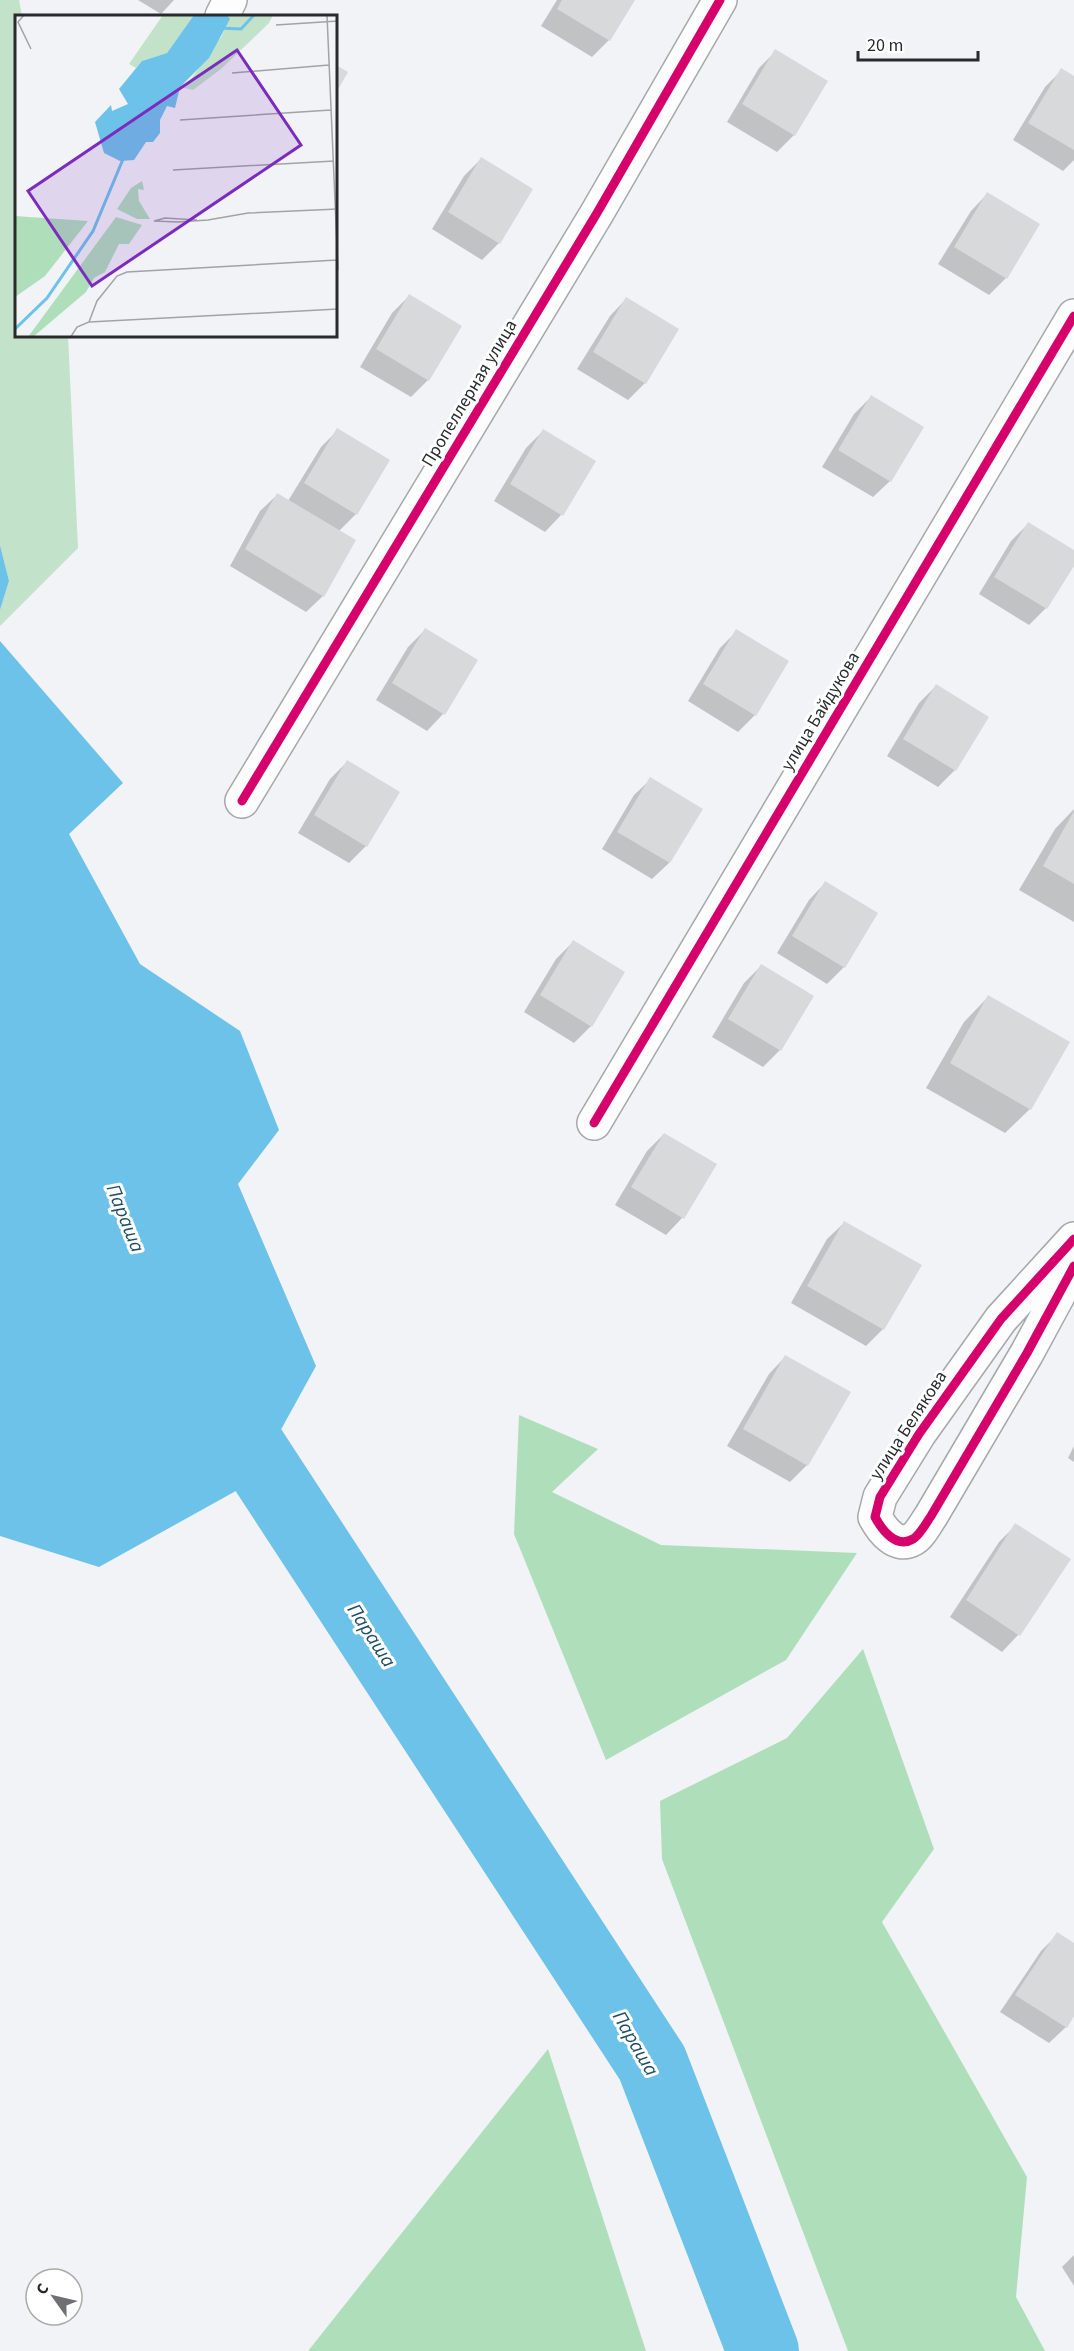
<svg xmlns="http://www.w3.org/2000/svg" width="1074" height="2351" font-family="'Source Sans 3',sans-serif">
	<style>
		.green { fill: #c2e2c9 }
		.forest { fill: #afdfba }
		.water { fill: #6dc2e9 }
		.shadow { fill: #0003 }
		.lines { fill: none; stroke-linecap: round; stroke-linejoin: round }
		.river { stroke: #6dc2e9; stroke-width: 72 }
		.building { fill: #d7d9db }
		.minor-casing { stroke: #a6a8aa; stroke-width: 36 }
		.minor { stroke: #fdfdfe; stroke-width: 33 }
		.cycleway-casing { stroke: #fff; stroke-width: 13 }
		.cycleway { stroke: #d6006c; stroke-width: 9 }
		.labels { text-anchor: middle; stroke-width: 6; stroke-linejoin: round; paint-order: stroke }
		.street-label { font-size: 18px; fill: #282a2c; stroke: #fff }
		.water-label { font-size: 20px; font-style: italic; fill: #1e4d64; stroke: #fff }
		.inset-river { fill: none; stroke: #6dc2e9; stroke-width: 3 }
		.inset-road { fill: none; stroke: #a1a3a5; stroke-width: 1.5 }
		.view { fill: #7b2cbf; fill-opacity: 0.15; stroke: #7b2cbf; stroke-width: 3 }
		.inset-edge { fill: none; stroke: #282a2c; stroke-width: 3 }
	</style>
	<rect width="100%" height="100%" fill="#f1f3f6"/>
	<polygon class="green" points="0,0 19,0 22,16 16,16 16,336 68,336 78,548 0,626 0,610 9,581 0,545"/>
	<g class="forest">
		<polygon points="519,1415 598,1449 552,1492 661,1545 857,1553 786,1660 606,1760 514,1534"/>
		<polygon points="863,1649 934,1849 882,1922 1027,2177 1016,2297 1045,2351 848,2351 662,1859 660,1801 787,1738"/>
		<polygon points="548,2049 646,2351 308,2351"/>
	</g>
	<g class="water">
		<polygon points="0,545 9,581 0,610"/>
		<polygon points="0,641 123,783 69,834 140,964 240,1031 279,1130 238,1184 316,1366 252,1482 99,1567 0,1536"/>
	</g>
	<g class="shadow">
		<polygon points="138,0 174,0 161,14"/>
		<polygon points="557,0 633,0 609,40 592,57 541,26"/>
		<polygon points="776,51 794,135 777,152 727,122 759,68"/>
		<polygon points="1062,70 1074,77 1074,160 1063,171 1013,140 1045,87"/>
		<polygon points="481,159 499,243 482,260 432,229 464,176"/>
		<polygon points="987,194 1006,278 989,295 938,264 971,211"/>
		<polygon points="409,296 460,327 428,380 411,397 360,367 392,313"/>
		<polygon points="626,299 645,383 628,400 577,369 610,316"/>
		<polygon points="871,397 890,481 873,497 822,467 854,414"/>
		<polygon points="338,430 356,514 339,531 323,596 306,612 230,566 260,511 277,495 288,501 321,447"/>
		<polygon points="543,431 561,515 545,532 494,501 526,448"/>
		<polygon points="1028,524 1074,552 1074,563 1046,608 1029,625 979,594 1011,541"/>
		<polygon points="425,630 443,714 427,731 376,700 408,647"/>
		<polygon points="737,631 755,715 738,732 688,701 720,648"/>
		<polygon points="936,686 987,717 955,770 938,787 887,756 919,703"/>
		<polygon points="347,762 366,846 349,863 298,833 330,779"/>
		<polygon points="651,779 701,809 669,863 652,879 602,849 634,795"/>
		<polygon points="1074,809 1074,922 1019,890 1055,829"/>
		<polygon points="825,883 844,967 827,984 777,953 809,900"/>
		<polygon points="573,942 591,1026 574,1043 524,1012 556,959"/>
		<polygon points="761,966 812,997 779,1051 763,1067 712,1037 744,983"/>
		<polygon points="988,997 1030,1109 1005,1133 926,1088 964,1022"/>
		<polygon points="664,1134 715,1165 682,1218 666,1235 615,1205 647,1151"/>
		<polygon points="844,1223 883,1329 866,1346 791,1303 827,1239"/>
		<polygon points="785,1357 807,1465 790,1482 727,1446 769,1374"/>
		<polygon points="1074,1446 1074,1462 1068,1458"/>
		<polygon points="1016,1525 1018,1635 1002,1652 950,1617 999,1542"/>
		<polygon points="1058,1934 1074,1945 1074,2013 1066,2027 1049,2043 1000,2012 1041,1951"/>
		<polygon points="1074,2255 1074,2286 1062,2267"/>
	</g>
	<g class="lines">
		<polyline class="river" points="208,1383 652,2063 763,2351"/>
	</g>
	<g class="building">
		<polygon points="562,0 635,0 610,41 557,9"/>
		<polygon points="775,49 828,81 795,136 742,104"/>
		<polygon points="336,65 348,72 336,93"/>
		<polygon points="1061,68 1074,76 1074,150 1028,123"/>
		<polygon points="481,157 533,189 500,244 448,212"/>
		<polygon points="987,192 1040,224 1007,279 954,247"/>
		<polygon points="409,294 462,326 429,381 376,349"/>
		<polygon points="626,297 679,329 646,384 593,352"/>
		<polygon points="871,395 924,427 891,482 838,450"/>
		<polygon points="337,428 390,460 357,515 304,483"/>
		<polygon points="543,429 596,461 563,516 510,484"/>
		<polygon points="277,493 356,540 324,597 245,549"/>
		<polygon points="1028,522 1074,550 1074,566 1047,609 994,577"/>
		<polygon points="425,628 478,660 445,715 392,683"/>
		<polygon points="736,629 789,661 756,716 703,684"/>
		<polygon points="936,684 989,717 956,771 903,739"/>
		<polygon points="347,760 400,792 367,847 314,815"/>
		<polygon points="650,777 703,809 670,863 617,832"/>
		<polygon points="1074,811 1074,884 1043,866"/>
		<polygon points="825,881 878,913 845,968 792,936"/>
		<polygon points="573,940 625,972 592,1027 540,995"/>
		<polygon points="761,964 814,996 781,1051 728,1019"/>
		<polygon points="988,995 1070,1042 1031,1110 950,1063"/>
		<polygon points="664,1133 717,1164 684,1219 631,1187"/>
		<polygon points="844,1221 922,1265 884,1330 807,1286"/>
		<polygon points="785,1355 851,1392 808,1466 743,1429"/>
		<polygon points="1015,1523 1071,1559 1020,1636 966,1600"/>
		<polygon points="1057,1932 1074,1943 1074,2016 1067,2028 1015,1995"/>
	</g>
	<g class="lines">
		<g class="minor-casing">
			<g id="minor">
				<polyline points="222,16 230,0"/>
				<polyline points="242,801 597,213 720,0"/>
				<polyline points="594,1123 1074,316"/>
				<path d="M1074 1239 1001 1319 919 1434 880 1497 875 1517C882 1530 896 1549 913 1539 920 1535 926 1523 931 1516L1027 1353 1074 1266"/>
			</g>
		</g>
		<use href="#minor" class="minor"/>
		<g class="cycleway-casing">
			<g id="cycleway">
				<polyline points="242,801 597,213 720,0"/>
				<polyline points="594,1123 1074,316"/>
				<path d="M1074 1239 1001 1319 919 1434 880 1497 875 1517C882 1530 896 1549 913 1539 920 1535 926 1523 931 1516L1027 1353 1074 1266"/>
			</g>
		</g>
		<use href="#cycleway" class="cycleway"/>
	</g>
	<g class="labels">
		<g class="street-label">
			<text transform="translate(469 393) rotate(-59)" y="6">Пропеллерная улица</text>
			<text transform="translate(820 711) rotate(-59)" y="6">улица Байдукова</text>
			<text transform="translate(908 1425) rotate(-57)" y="6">улица Белякова</text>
		</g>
		<g class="water-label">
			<text transform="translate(126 1218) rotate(68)" y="7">Параша</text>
			<text transform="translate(372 1635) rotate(57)" y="7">Параша</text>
			<text transform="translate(636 2043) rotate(60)" y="7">Параша</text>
		</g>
	</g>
	<g transform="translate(15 15)">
		<rect width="322" height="322" fill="#f1f3f6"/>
		<path d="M148 0H179L152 38 127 46 121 53 114 49ZM212 0H258L254 8 206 54 178 75 165 72 171 71 206 22 214 5Z" fill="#c2e2c9"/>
		<path d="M127 166 129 175 123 174 124 186 135 204H122L102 194 116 173ZM0 201 73 206 30 261 0 282ZM101 202 127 210 114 229H104L90 257 79 263 71 277 18 322H13Z" fill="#afdfba"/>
		<path d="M179 0H212L215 4 194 43 165 72 160 93 152 91 145 105V118L138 127H131L119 145 105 146 89 138 80 107 96 90 97 96 113 89 104 74 127 46 152 38Z" fill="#6dc2e9"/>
		<path class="inset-river" d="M203 13 226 14 239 0M0 314 32 283 78 216 111 137"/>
		<path class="inset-road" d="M9 0 3 7 16 34M312 0 323 255M261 10 323 6M217 58 314 50M165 105 316 95M158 155 319 146M182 205 150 203 139 206 163 207 193 205 233 198 323 194M74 307 323 294M55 323 62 312 74 307 82 286 102 261 112 257 322 245"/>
		<path class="view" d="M222 35 286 130 77 271 13 176Z"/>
		<rect width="322" height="322" class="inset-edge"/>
	</g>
	<g transform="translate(54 2297) rotate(304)"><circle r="28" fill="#ffffff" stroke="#a9aaab" stroke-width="1.5"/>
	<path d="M0-4.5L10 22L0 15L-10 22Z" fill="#6e7073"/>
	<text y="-9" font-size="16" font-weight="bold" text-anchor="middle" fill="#282a2c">С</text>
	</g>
	<path d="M858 51v9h120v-9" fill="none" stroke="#282a2c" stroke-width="3"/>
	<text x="867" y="51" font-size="18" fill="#282a2c" stroke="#ffffff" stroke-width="4.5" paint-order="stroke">20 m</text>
</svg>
